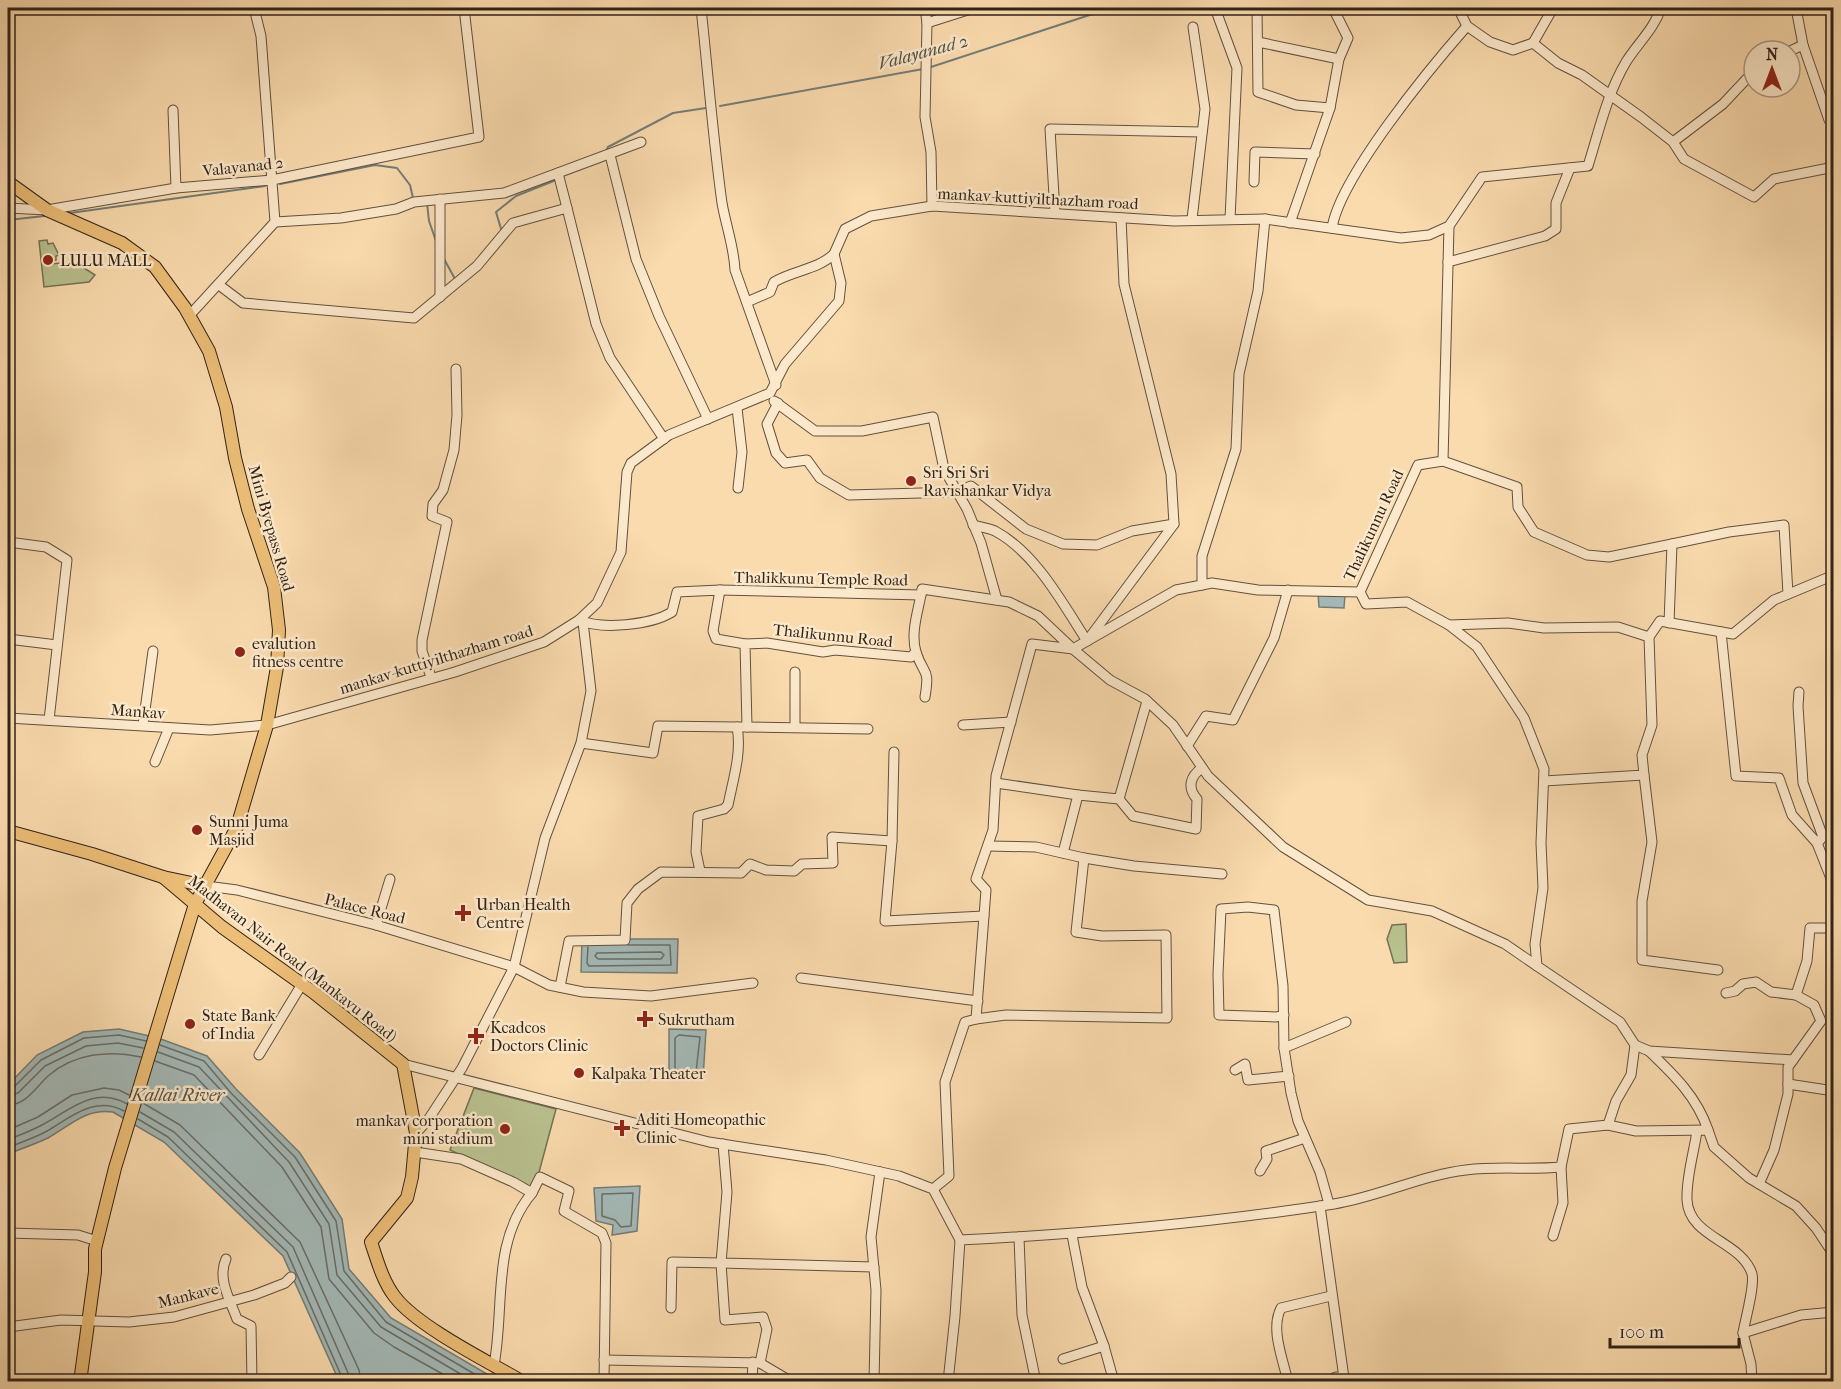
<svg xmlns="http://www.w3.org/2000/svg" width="1841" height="1389" font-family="'IM FELL French Canon',serif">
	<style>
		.green { fill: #b9c18f; stroke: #747254; stroke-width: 1.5 }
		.water { fill: #a3b8b6; stroke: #757c77; stroke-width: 1.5 }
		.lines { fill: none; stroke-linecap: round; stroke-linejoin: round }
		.shore { stroke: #6a6e67; stroke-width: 1.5 }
		.stream { stroke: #757c77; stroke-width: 2 }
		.minor-casing { stroke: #62513e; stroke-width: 11 }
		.major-casing { stroke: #302318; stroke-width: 14 }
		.minor { stroke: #fce8ca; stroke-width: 9 }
		.major { stroke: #edbe77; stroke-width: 12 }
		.poi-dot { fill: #8f2418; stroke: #fce8ca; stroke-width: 2 }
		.labels { text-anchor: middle; stroke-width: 5; stroke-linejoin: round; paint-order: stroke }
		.street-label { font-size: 16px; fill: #302318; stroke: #fce8ca }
		.poi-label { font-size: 16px; fill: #302318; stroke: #fce8ca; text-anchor: start }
		.water-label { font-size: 18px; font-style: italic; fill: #525047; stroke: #fce8ca }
	</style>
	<rect width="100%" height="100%" fill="#fadbae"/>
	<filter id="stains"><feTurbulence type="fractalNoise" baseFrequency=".00333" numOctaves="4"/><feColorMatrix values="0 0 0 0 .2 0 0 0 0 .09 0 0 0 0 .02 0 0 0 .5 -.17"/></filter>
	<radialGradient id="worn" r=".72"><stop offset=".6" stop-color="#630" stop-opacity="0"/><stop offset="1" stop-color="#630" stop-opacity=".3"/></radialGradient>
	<g class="green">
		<polygon points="47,240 48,244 53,243 59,255 56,256 56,260 50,261 50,264 61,263 62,268 81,266 95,275 89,282 44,287 39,241"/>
		<polygon points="1406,924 1407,962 1394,963 1387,939 1392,925"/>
		<polygon points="474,1088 556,1109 534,1191 450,1150"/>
	</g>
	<g class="water">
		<polygon points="1318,593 1345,595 1344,608 1319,607"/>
		<polygon points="582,939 678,939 677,973 581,972"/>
		<path d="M119 1029 158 1038 207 1056 236 1089 300 1153 342 1219 349 1269 391 1318 499 1381H339L283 1256 164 1142 113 1112C85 1108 70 1126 48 1138 35 1144 21 1149 8 1154V1085L37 1055 83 1032Z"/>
		<polygon points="669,1029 706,1030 703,1079 669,1078"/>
		<polygon points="640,1186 637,1231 612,1235 613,1225 596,1221 594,1188"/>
	</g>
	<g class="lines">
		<g class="shore">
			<polyline points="588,947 587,963 589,966 671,965 670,945 628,945"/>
			<polygon points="661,952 664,955 661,959 598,959 595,956 597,953"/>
			<polygon points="679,1035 700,1037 696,1072 675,1071 675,1038"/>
			<polyline points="160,1045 204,1061 231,1093 295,1157 336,1221 344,1271 386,1322 488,1382"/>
			<polyline points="158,1052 199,1067 289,1162 329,1224 337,1275 381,1327 474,1382"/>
			<polyline points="155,1061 194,1075 282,1167 321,1227 329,1279 374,1333 394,1347 457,1382"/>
			<polyline points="8,1089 14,1087 41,1060 84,1038 119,1035 146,1041"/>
			<polyline points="8,1096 18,1093 45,1066 86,1046 118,1043 143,1048"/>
			<polyline points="143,1103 180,1125 300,1242 359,1370 361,1382"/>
			<path d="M8 1105C26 1105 36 1087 48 1076 74 1053 109 1050 141 1057"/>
			<polyline points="140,1112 174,1132 293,1247 352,1382"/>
			<polyline points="138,1119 168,1137 287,1252 344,1382"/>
			<polyline points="8,1130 38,1117 72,1095 104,1088 119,1090 129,1095"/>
			<path d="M8 1140C19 1135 31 1131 42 1125 69 1111 94 1085 127 1104"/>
			<path d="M8 1148C20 1142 35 1138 47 1131 71 1117 96 1095 124 1111"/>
			<polygon points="633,1193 631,1226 621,1227 615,1220 602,1216 602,1194"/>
		</g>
		<g class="stream">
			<polyline points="928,68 1111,8"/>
			<polyline points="720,106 923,69"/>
			<polyline points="605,153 608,147 673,113 706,108"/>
			<polyline points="280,184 375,165 397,168 410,185 413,198"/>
			<polyline points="427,203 429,221 436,241"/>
			<polyline points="70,213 265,186"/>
			<polyline points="8,220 44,216"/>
			<polyline points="502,232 496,212 516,196 556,180"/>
			<polyline points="443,257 455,279"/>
		</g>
		<g class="minor-casing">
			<g id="minor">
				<path d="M701 8C708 73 713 138 722 203 726 226 734 247 735 270L776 385"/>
				<polyline points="925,8 927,23 925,117 931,152 932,206"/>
				<polyline points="1215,8 1237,68 1230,219"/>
				<polyline points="1257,8 1258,92 1296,105 1330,108 1339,59 1348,38 1333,8"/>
				<polyline points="1458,8 1467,26 1490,42 1513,50 1533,43 1558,63 1582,75 1641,117 1673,142 1684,159 1754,197 1774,179 1834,167"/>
				<polyline points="1796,8 1803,45 1829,120"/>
				<polyline points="927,23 974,8"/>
				<polyline points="1258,42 1339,59"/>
				<polyline points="1533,43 1553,8"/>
				<polyline points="1790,51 1803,45"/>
				<polyline points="173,110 176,188"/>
				<polyline points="1673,142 1723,104 1754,71"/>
				<polyline points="610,155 636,259 659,316 708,419"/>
				<polyline points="558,173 567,208"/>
				<polyline points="1254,182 1255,152 1315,154"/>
				<polyline points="440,199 440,297"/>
				<polyline points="8,208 47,210 176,188 272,180 479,137 464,8"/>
				<polyline points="1055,213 1050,129 1202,132"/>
				<polyline points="1121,218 1124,284 1171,474 1174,524"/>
				<polyline points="1192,219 1205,109 1193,27"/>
				<polyline points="275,222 341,218 396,209 414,202 504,193 641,142"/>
				<polyline points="1290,223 1330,108"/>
				<polyline points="1449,226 1443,461 1418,465 1360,592 1258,590 1212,583 1176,590 1073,649 1110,680 1145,699 1173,725 1208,776 1283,847 1368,900 1432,911 1505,944 1537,966"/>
				<path d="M1332 228C1340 177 1431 67 1467 26"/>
				<polyline points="1448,262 1545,236 1556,229 1556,203 1570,168"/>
				<polyline points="219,285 243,303 414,318 477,266 513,223 567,208 596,324 610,358 664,439"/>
				<path d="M747 302 770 292 774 282C794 270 817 270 834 254"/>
				<polyline points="189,316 275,222 261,36 254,8"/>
				<polyline points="774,401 815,431 862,431 933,417 944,469 967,509 981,543 997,600"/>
				<path d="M778 403 767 424 776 453 785 463 807 460 820 478 849 495 957 492 971 486 1026 529 1063 544 1097 545 1132 531 1174 524 1087 641C1063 604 1036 553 995 531 989 528 980 527 973 525"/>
				<polyline points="737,408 742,452 738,488"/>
				<polyline points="1443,461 1517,487 1518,507 1534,532 1587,555 1609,557 1672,544 1669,623"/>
				<polyline points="8,542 46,547 67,560 49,720"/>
				<polyline points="1672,544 1729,532 1784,525 1788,594"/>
				<polyline points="1202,585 1202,556 1236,449 1239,374 1258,291 1265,219"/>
				<polyline points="720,590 921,595"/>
				<polyline points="1360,592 1366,604 1407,602 1449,625 1477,647 1524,718 1544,769 1541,843 1543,888 1535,944 1537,966 1620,1022 1635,1045 1631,1075 1616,1101 1608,1125"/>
				<path d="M579 620C602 630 651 625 672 612L677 592 720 590 713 631 716 639 745 644"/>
				<polyline points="1449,625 1508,623 1544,628 1618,627 1649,637"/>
				<polyline points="1721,632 1736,776 1779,778 1792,815 1817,843"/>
				<polyline points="8,639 57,645"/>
				<polyline points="795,672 795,727"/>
				<polyline points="431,677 422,651 422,640 447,522 432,516 433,504 443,490 454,450 457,415 456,369"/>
				<polyline points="1799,692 1798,706 1803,783 1823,837 1834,831"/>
				<path d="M925 697C930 666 924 677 916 652 910 632 919 609 922 589L1009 602 1038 616 1073 649 1032 644 996 776 993 830 976 879 986 890 976 1019 965 1022 945 1082 949 1176 933 1189"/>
				<path d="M8 718 210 730 267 725 455 672 544 642 579 620 597 603 621 552 627 472 631 463 669 435 770 393 785 364 839 301 841 283 834 254 845 229 871 216 932 206 1174 221 1265 219 1401 238 1429 235 1449 226 1482 177 1588 166C1599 131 1607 94 1626 62 1638 43 1654 29 1661 8"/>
				<polyline points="143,725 153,651"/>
				<polyline points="963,725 1011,722"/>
				<polyline points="747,727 868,729"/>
				<polyline points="581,743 653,753 658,726 737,727"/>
				<polyline points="1187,746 1206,716 1233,720 1274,638 1288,590"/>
				<polyline points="155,762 169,728"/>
				<polyline points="1644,775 1652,842 1642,901 1642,960 1718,970"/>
				<polyline points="1544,781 1644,775 1642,755 1652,725 1649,637 1660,621 1733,634 1774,600 1834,575"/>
				<polyline points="996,783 1078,795"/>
				<polyline points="1119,799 1147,701"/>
				<polyline points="1821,839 1817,843 1834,886"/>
				<polyline points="892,841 885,921 984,916"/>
				<path d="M1063 853 1078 795 1119 799 1133 816 1196 829 1197 799C1187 788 1190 776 1202 768"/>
				<polyline points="1084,858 1134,866 1222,874"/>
				<path d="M700 871 696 852 698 816 724 809 728 805C733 780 742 752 737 727H747L745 644 767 643 823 652 835 650 911 657 916 652"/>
				<polyline points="206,886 237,890 376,925 514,967 549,985 583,992 651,996 753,983"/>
				<polyline points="376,925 390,879"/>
				<polyline points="801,978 978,1001"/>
				<polyline points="560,987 569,941 625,940 627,903 638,889 661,872 741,873 750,864 766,870 794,871 802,864 833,863 832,837 892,841 894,752"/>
				<polyline points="1726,993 1735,991 1743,984 1756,982 1771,992 1796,995"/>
				<polyline points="1284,1015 1276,1017 1219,1015 1218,974 1221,909 1248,907 1274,910 1283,986 1284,1048 1291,1093 1298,1121 1320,1172 1329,1204"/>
				<polyline points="976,1019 1006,1015 1167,1018 1166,935 1102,936 1076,932 1084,858 1036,847 988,846"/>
				<polyline points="1635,1045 1649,1051 1793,1060"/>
				<polyline points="1284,1048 1346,1022"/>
				<path d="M1649 1051C1674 1075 1697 1097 1708 1130"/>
				<polyline points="259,1055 302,984"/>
				<path d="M403 1064 709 1142 826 1160 899 1176 933 1189 960 1240C1085 1234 1210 1223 1334 1204 1378 1197 1422 1175 1466 1170 1497 1166 1530 1170 1561 1167L1569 1129 1608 1125 1636 1131 1708 1130 1714 1147 1749 1178 1796 1206 1816 1228 1834 1255"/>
				<polyline points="1235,1070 1245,1064 1248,1080 1289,1076"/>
				<polyline points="1788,1084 1834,1091"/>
				<path d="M1697 1131C1694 1152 1686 1178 1687 1200 1689 1238 1742 1241 1752 1274 1755 1286 1745 1320 1743 1333"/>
				<polyline points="416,1133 428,1120 462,1068 514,967 545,838 581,743 591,691 583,622"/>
				<polyline points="723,1144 727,1192 721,1263 874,1267"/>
				<path d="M415 1152 461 1159 513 1182 532 1193C491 1242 505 1307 494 1365"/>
				<polyline points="1260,1171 1267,1159 1266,1151 1305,1138"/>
				<polyline points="1759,1184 1774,1150 1788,1094 1788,1067 1821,1021 1814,1005 1796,995 1807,961 1810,928 1834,928"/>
				<polyline points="532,1193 540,1177 569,1191 564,1211 602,1233 606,1243 604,1382"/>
				<polyline points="1320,1206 1344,1378 1336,1377 1326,1382"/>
				<polyline points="8,1233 78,1235 97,1241"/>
				<polyline points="1072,1235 1082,1287 1104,1346 1114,1382"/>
				<polyline points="1553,1236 1563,1203 1561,1167"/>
				<polyline points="1019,1237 1022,1315 1036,1382"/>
				<path d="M226 1259C217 1279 230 1300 237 1319L251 1326 252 1382"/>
				<polyline points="671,1308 672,1262 721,1263 725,1320 763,1317 767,1329 760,1363"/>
				<polyline points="8,1327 61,1320 129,1322 174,1317 254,1295 285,1283 291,1277"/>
				<polyline points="1063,1359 1104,1346"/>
				<polyline points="604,1360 760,1363 792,1382"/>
				<polyline points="752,1382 753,1362"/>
				<polyline points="874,1382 876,1290 871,1237 880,1172"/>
				<polyline points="948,1382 955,1316 960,1240"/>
				<path d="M1288 1382C1283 1359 1270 1329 1281 1308L1331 1296"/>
				<polyline points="1752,1382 1751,1364 1743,1333 1801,1315 1834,1312"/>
			</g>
		</g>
		<g class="major-casing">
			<g id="major">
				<polyline points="8,182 47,210 122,243 155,267 185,308 209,351 226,407 235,458 248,509 274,587 279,630 277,667 267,725 237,827 195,904 115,1168 95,1249 95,1272 80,1382"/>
				<polyline points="8,831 92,854 163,877 206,886"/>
				<path d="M163 877 222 927 313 992 403 1064 416 1133 412 1177 407 1198 371 1242C377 1260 383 1282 395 1297 418 1327 489 1362 523 1382"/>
			</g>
		</g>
		<use href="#minor" class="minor"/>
		<use href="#major" class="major"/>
	</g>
	<g class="poi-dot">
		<circle cx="48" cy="260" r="6"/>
		<circle cx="911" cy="481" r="6"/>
		<circle cx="240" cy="652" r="6"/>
		<circle cx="197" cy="830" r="6"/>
		<path d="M460 904h6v6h6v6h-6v6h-6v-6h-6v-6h6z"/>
		<path d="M642 1010h6v6h6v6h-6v6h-6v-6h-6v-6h6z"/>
		<circle cx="190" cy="1024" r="6"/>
		<path d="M473 1027h6v6h6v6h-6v6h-6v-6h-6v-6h6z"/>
		<circle cx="579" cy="1073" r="6"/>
		<path d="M619 1119h6v6h6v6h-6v6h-6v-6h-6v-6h6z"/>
		<circle cx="505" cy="1129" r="6"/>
	</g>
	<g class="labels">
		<g class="street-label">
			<text transform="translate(243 166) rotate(-6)" y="6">Valayanad 2</text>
			<text transform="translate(1038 198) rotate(3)" y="6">mankav-kuttiyilthazham road</text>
			<text transform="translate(1373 525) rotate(-65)" y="6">Thalikunnu Road</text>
			<text transform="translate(272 528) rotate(74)" y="6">Mini Byepass Road</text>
			<text transform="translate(821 578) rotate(1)" y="6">Thalikkunu Temple Road</text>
			<text transform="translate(833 635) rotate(6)" y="6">Thalikunnu Road</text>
			<text transform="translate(436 659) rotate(-17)" y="6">mankav-kuttiyilthazham road</text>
			<text transform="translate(138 711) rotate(4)" y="6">Mankav</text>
			<text transform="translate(365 908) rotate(14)" y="6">Palace Road</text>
			<text transform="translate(293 958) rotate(38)" y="6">Madhavan Nair Road (Mankavu Road)</text>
			<text transform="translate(188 1295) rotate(-14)" y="6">Mankave</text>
		</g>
		<g class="poi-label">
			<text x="60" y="266">LULU MALL</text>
			<text x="923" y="478">Sri Sri Sri<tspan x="923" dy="18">Ravishankar Vidya</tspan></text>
			<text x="252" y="649">evalution<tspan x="252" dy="18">fitness centre</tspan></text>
			<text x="209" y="827">Sunni Juma<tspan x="209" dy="18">Masjid</tspan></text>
			<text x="476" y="910">Urban Health<tspan x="476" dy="18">Centre</tspan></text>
			<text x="202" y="1021">State Bank<tspan x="202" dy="18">of India</tspan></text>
			<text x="658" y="1025">Sukrutham</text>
			<text x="490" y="1033">Kcadcos<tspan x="490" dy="18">Doctors Clinic</tspan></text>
			<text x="591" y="1079">Kalpaka Theater</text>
			<text x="636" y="1125">Aditi Homeopathic<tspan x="636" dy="18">Clinic</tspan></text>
			<text x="493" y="1126" text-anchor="end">mankav corporation<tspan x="493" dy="18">mini stadium</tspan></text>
		</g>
		<g class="water-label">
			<text transform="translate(923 52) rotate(-15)" y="6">Valayanad 2</text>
			<text x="178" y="1101">Kallai River</text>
		</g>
	</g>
	<rect width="1841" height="1389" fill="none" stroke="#fadbae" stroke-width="30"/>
	<rect x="9" y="9" width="1823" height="1371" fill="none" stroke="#302318" stroke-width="3"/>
	<rect x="15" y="15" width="1811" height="1359" fill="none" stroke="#302318" stroke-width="1.5"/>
	<g transform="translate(1772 69)"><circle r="28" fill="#fce8ca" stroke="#aa9983" stroke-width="1.5"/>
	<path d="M0-4.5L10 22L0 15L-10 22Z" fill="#8f2418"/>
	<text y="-9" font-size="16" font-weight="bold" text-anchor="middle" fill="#302318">N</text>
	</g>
	<path d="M1610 1338v9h129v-9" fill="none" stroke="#302318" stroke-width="3"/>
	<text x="1619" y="1338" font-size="18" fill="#302318" stroke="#fce8ca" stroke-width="4.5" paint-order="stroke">100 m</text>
	<rect width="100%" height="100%" filter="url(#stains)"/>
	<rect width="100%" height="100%" fill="url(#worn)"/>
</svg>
